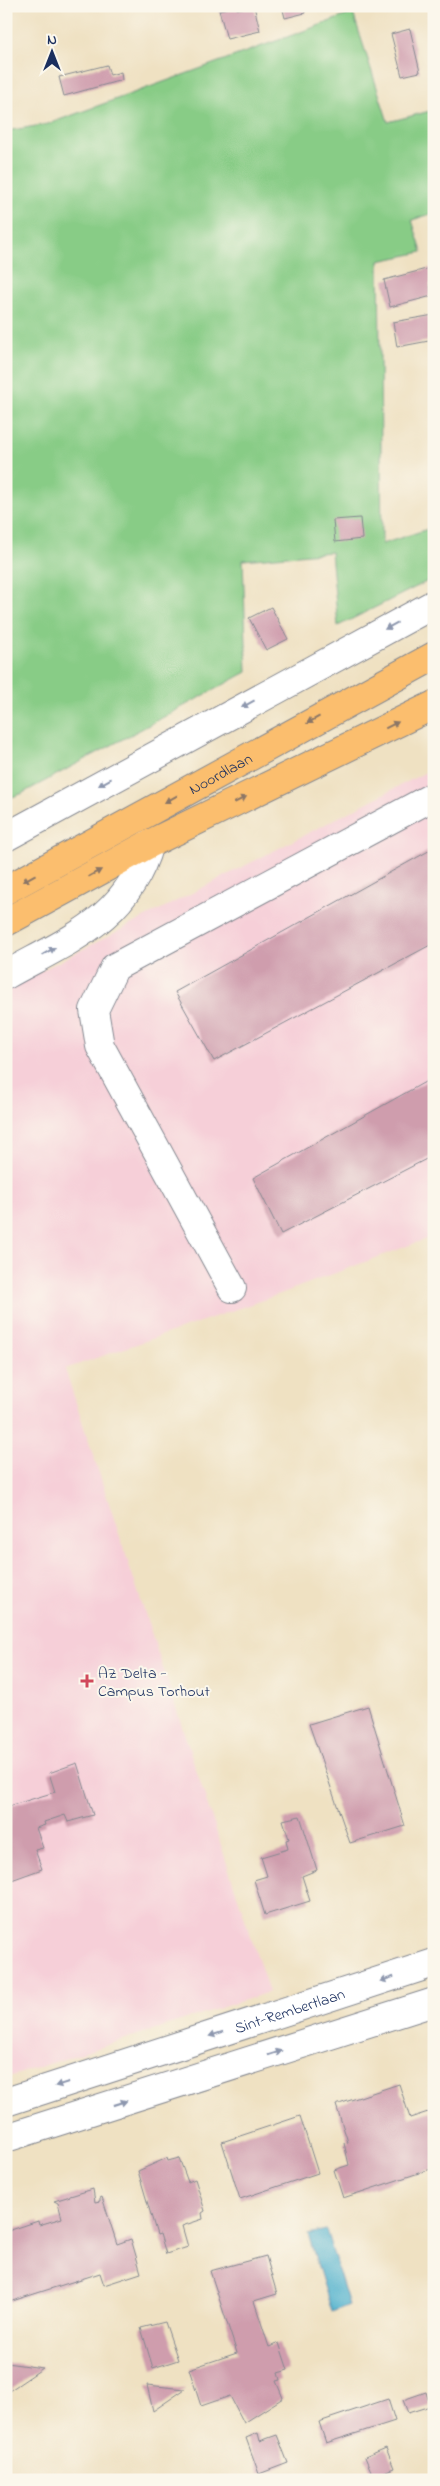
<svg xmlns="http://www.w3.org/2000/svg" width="440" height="2486" font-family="'Indie Flower',sans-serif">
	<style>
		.built { fill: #f6cfd8 }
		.green { fill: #88cc86; stroke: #527e72 }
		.water { fill: #4fb1cd; stroke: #357096 }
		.building { fill: #cf9dad }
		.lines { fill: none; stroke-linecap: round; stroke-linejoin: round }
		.minor-casing { stroke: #858890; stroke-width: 30 }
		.major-casing { stroke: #858890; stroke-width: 30 }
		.minor { stroke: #fff; stroke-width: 28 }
		.major { stroke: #fbbe6e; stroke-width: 28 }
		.oneway { fill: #8d97ae }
		.oneway2 { fill: #8b7666 }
		.poi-dot { fill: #d1495b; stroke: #fbf7ec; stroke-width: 2 }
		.labels { text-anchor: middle; stroke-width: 4; stroke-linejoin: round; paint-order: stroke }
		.street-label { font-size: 16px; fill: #1b2f5e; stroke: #fbf7ec }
		.poi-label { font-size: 16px; fill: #1b2f5e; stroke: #fbf7ec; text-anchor: start }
	</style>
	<rect width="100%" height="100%" fill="#fbf7ec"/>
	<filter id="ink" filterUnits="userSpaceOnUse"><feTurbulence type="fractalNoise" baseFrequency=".02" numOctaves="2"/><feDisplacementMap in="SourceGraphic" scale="10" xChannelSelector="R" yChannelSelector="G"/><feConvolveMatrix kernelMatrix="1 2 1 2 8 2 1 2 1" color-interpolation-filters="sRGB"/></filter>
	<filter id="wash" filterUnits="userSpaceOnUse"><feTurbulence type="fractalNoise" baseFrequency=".0096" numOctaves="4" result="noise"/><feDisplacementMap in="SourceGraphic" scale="20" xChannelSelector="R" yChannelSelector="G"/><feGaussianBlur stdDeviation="1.12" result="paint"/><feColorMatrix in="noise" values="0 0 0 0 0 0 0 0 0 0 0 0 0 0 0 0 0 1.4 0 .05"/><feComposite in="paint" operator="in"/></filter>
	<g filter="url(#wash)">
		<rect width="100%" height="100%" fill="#efe1c2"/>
		<polygon class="built" points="434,768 434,1236 280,1294 65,1369 269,1992 6,2078 6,989"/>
		<polygon class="green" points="353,13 388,122 434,110 434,213 412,220 422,252 379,261 382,544 434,527 434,578 338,626 331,552 243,560 247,672 21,794 6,799 6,131 48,124"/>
		<polygon class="water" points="326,2230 349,2305 332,2312 308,2234"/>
		<g id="blocks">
			<g class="building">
				<polygon points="236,6 237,9 254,6 260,31 227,39 219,10"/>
				<polygon points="282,6 303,6 305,13 285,18"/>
				<polygon points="410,29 420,72 402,76 391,34"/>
				<polygon points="107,65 110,75 121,72 122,80 64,96 59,77"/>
				<polygon points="434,267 434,283 430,284 432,296 390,307 384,280"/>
				<polygon points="434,315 434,340 397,347 393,322"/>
				<polygon points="360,518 362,539 335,542 333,520"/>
				<polygon points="271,607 288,639 266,650 249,618"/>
				<polygon points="434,848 434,943 214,1061 175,992"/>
				<polygon points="434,1077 434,1155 281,1234 253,1178"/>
				<polygon points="368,1706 405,1826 350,1843 309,1724"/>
				<polygon points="77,1763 93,1815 68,1822 65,1815 44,1822 45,1825 36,1828 43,1848 35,1850 42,1869 6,1882 6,1807 55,1792 49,1773"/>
				<polygon points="300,1816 317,1870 302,1876 310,1901 265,1915 254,1880 267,1876 261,1857 288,1849 286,1840 289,1839 283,1820"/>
				<polygon points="399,2084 410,2118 431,2111 434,2120 434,2168 343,2198 334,2170 349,2165 344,2143 348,2142 336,2105"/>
				<polygon points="300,2116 318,2173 240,2199 222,2142"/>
				<polygon points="167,2158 168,2161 179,2158 188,2182 195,2179 205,2211 202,2213 203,2219 182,2226 188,2247 166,2254 160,2234 157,2235 138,2171"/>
				<polygon points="93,2189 95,2202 100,2201 100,2198 102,2197 117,2244 131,2239 141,2273 104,2285 100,2273 6,2303 8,2231 38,2221 39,2225 62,2218 58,2203 54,2201"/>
				<polygon points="266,2256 277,2294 254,2301 269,2347 279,2343 288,2370 278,2373 280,2380 276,2381 283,2398 244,2423 230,2396 201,2406 189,2369 237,2353 210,2271"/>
				<polygon points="165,2322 178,2360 153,2368 141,2328"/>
				<polygon points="6,2363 43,2368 6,2393"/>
				<polygon points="147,2385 185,2389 153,2411"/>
				<polygon points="426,2392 430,2406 408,2413 403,2400"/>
				<polygon points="388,2399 395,2421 326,2443 319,2422"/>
				<polygon points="258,2433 260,2441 277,2435 288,2463 259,2474 246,2438"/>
				<polygon points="386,2448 394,2468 373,2476 365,2457"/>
			</g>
		</g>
	</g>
	<g filter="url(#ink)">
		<use href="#blocks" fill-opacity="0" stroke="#858890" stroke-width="1"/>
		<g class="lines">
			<g class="minor-casing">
				<g id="minor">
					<polyline points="6,837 434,604"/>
					<path d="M6 975C68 940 128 919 149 844"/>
					<polyline points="232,1288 100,1046 94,1010 115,967 434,796"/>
					<path id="s1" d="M6 2102 434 1963"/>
					<polyline points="6,2138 434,2002"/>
				</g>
			</g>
			<g class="major-casing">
				<g id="major">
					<path id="s2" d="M6 890 434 656"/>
					<polyline points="6,922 149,844 434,705"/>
				</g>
			</g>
			<use href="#minor" class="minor"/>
			<use href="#major" class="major"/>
		</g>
		<defs><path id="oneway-solid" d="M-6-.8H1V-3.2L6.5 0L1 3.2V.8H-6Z" transform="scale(1.25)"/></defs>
		<g class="oneway">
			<use href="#oneway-solid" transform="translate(391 626) rotate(152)"/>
			<use href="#oneway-solid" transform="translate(248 704) rotate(151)"/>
			<use href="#oneway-solid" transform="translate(105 782) rotate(151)"/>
			<use href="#oneway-solid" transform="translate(49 951) rotate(-30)"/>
			<use href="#oneway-solid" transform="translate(387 1979) rotate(162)"/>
			<use href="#oneway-solid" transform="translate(216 2034) rotate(162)"/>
			<use href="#oneway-solid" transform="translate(275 2053) rotate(-18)"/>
			<use href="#oneway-solid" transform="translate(62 2084) rotate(162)"/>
			<use href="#oneway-solid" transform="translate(120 2103) rotate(-17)"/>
		</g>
		<g class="oneway2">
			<use href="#oneway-solid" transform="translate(313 720) rotate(151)"/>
			<use href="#oneway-solid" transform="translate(392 725) rotate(-26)"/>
			<use href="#oneway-solid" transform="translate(171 799) rotate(151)"/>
			<use href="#oneway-solid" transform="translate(240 800) rotate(-27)"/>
			<use href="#oneway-solid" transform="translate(95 873) rotate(-28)"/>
			<use href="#oneway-solid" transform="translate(29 878) rotate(151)"/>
		</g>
	</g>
	<path class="poi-dot" d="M84.5 1673.5h5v5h5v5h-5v5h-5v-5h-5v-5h5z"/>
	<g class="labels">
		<g class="street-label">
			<text dy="6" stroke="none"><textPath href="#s2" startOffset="244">Noordlaan</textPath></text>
			<text dy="6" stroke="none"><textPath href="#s1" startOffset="298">Sint-Rembertlaan</textPath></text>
		</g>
		<g class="poi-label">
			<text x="98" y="1678">AZ Delta -<tspan x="98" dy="18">Campus Torhout</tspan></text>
		</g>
	</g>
	<rect width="440" height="2486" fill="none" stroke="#fbf7ec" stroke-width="25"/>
	<g transform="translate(52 52)" stroke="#fbf7ec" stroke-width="4" paint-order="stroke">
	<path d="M0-4L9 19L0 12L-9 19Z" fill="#1b2f5e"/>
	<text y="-8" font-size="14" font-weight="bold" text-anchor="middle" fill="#1b2f5e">N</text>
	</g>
</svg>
